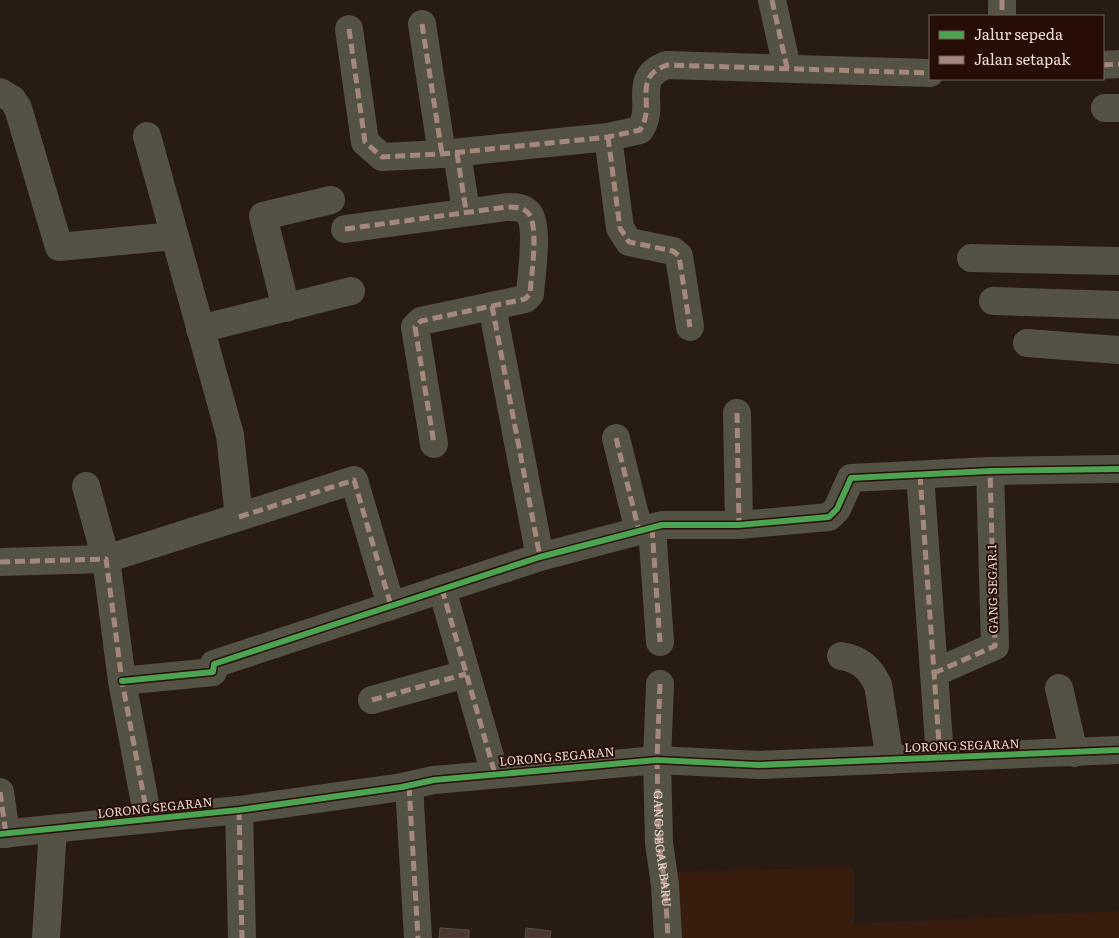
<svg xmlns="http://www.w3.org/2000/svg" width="1119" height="938" font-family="Literata,serif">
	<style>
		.built { fill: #381c0e }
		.building { fill: #4a382f; stroke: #5a4e49 }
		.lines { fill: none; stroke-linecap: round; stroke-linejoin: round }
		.minor { stroke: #545244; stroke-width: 28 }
		.quiet { stroke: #a5887d; stroke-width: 5; stroke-dasharray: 10 5; stroke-linecap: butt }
		.cycleway-casing { stroke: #260e04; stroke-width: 9 }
		.cycleway { stroke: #4ca352; stroke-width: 6 }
		.labels { text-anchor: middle; stroke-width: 4; stroke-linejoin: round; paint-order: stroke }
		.street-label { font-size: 12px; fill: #ecdad3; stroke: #260e04 }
	</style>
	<rect width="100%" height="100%" fill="#281b14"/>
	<polygon class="built" points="854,867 854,924 1119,911 1119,938 677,938 671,872"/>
	<g class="building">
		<polygon points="440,928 469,930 469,938 439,938"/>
		<polygon points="526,928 551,931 550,938 525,938"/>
	</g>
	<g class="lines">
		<g class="minor">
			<polyline points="772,0 787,68"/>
			<polyline points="1002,0 1002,16"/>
			<polyline points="422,24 442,154"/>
			<path d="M349 29 365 142 382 157 442 154 608 137 640 130C657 105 630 78 667 65L930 73"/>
			<polyline points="1103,65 1119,64"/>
			<polyline points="0,92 12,99 18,108 59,247 174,236"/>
			<polyline points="1105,108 1119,108"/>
			<polyline points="608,137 620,228 629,242 673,251 679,256 690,327"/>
			<polyline points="457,153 466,211"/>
			<path d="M345 229 507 207C515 207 524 207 529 214 539 228 531 277 530 294L525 299 421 321 415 327 434 444"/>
			<polyline points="971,258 1119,261"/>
			<polyline points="993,301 1119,305"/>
			<polyline points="492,306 540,557"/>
			<polyline points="286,308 263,216 331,200"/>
			<polyline points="200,329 351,291"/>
			<polyline points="1027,343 1119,350"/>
			<polyline points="737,413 739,525"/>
			<polyline points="616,438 639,531"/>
			<polyline points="920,475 940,757"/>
			<polyline points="86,486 106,559 122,681 148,819"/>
			<polyline points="239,517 354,480 391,606"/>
			<polyline points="652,528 660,642"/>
			<polyline points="0,562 106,559 239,517 230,435 147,136"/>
			<polyline points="442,589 495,774"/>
			<path d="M841 656C860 659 870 668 878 685L890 760"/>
			<polyline points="934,673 995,646 990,471"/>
			<polyline points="122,681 213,672 214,664 540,557 662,525 739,525 829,517 837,509 851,478 990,471 1119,469"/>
			<polyline points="660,684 657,760 659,843 665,885 668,938"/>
			<polyline points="1059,688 1074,753"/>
			<polyline points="372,700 466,674"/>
			<polyline points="409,786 418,938"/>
			<polyline points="0,792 6,834"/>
			<polyline points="239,810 242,938"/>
			<polyline points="0,834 239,810 402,787 434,780 657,760 759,765 1119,750"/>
			<polyline points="46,938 53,829"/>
		</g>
		<g class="quiet">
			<polyline points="772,0 787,68"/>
			<polyline points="1002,0 1002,16"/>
			<polyline points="422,24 442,154"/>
			<path d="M349 29 365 142 382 157 442 154 608 137 640 130C657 105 630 78 667 65L930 73"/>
			<polyline points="1103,65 1119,64"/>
			<polyline points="608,137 620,228 629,242 673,251 679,256 690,327"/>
			<polyline points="457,153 466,211"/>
			<path d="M345 229 507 207C515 207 524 207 529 214 539 228 531 277 530 294L525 299 421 321 415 327 434 444"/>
			<polyline points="492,306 540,557"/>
			<polyline points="737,413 739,525"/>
			<polyline points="616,438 639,531"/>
			<polyline points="920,475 940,757"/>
			<polyline points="239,517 354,480 391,606"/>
			<polyline points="652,528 660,642"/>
			<polyline points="0,562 106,559 122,681 148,819"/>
			<polyline points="442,589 495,774"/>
			<polyline points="934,673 995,646 990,471"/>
			<path id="s1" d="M660 684 657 760 659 843 665 885 668 938"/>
			<polyline points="372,700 466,674"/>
			<polyline points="409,786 418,938"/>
			<polyline points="0,792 6,834"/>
			<polyline points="239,810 242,938"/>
		</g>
		<g class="cycleway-casing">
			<g id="cycleway">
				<polyline points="122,681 213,672 214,664 540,557 662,525 739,525 829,517 837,509 851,478 990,471 1119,469"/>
				<polyline points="0,834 239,810 402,787 434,780 657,760 759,765 1119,750"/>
			</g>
		</g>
		<use href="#cycleway" class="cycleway"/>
	</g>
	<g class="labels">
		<g class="street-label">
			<text transform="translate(993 589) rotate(-91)" y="4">GANG SEGAR.1</text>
			<text transform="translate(962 746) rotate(-2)" y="4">LORONG SEGARAN</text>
			<text transform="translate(557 757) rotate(-5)" y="4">LORONG SEGARAN</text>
			<text transform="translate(155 808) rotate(-6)" y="4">LORONG SEGARAN</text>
			<text dy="4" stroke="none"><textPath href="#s1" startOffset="165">GANG SEGAR BARU</textPath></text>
		</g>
	</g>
	<rect x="929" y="15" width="175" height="65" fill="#260e04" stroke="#756057"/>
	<rect x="939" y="31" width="25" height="8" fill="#4ca352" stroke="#756057"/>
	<text x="974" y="40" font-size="15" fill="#ecdad3">Jalur sepeda</text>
	<rect x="939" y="56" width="25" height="8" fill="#a5887d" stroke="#756057"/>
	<text x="974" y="65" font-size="15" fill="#ecdad3">Jalan setapak</text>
</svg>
